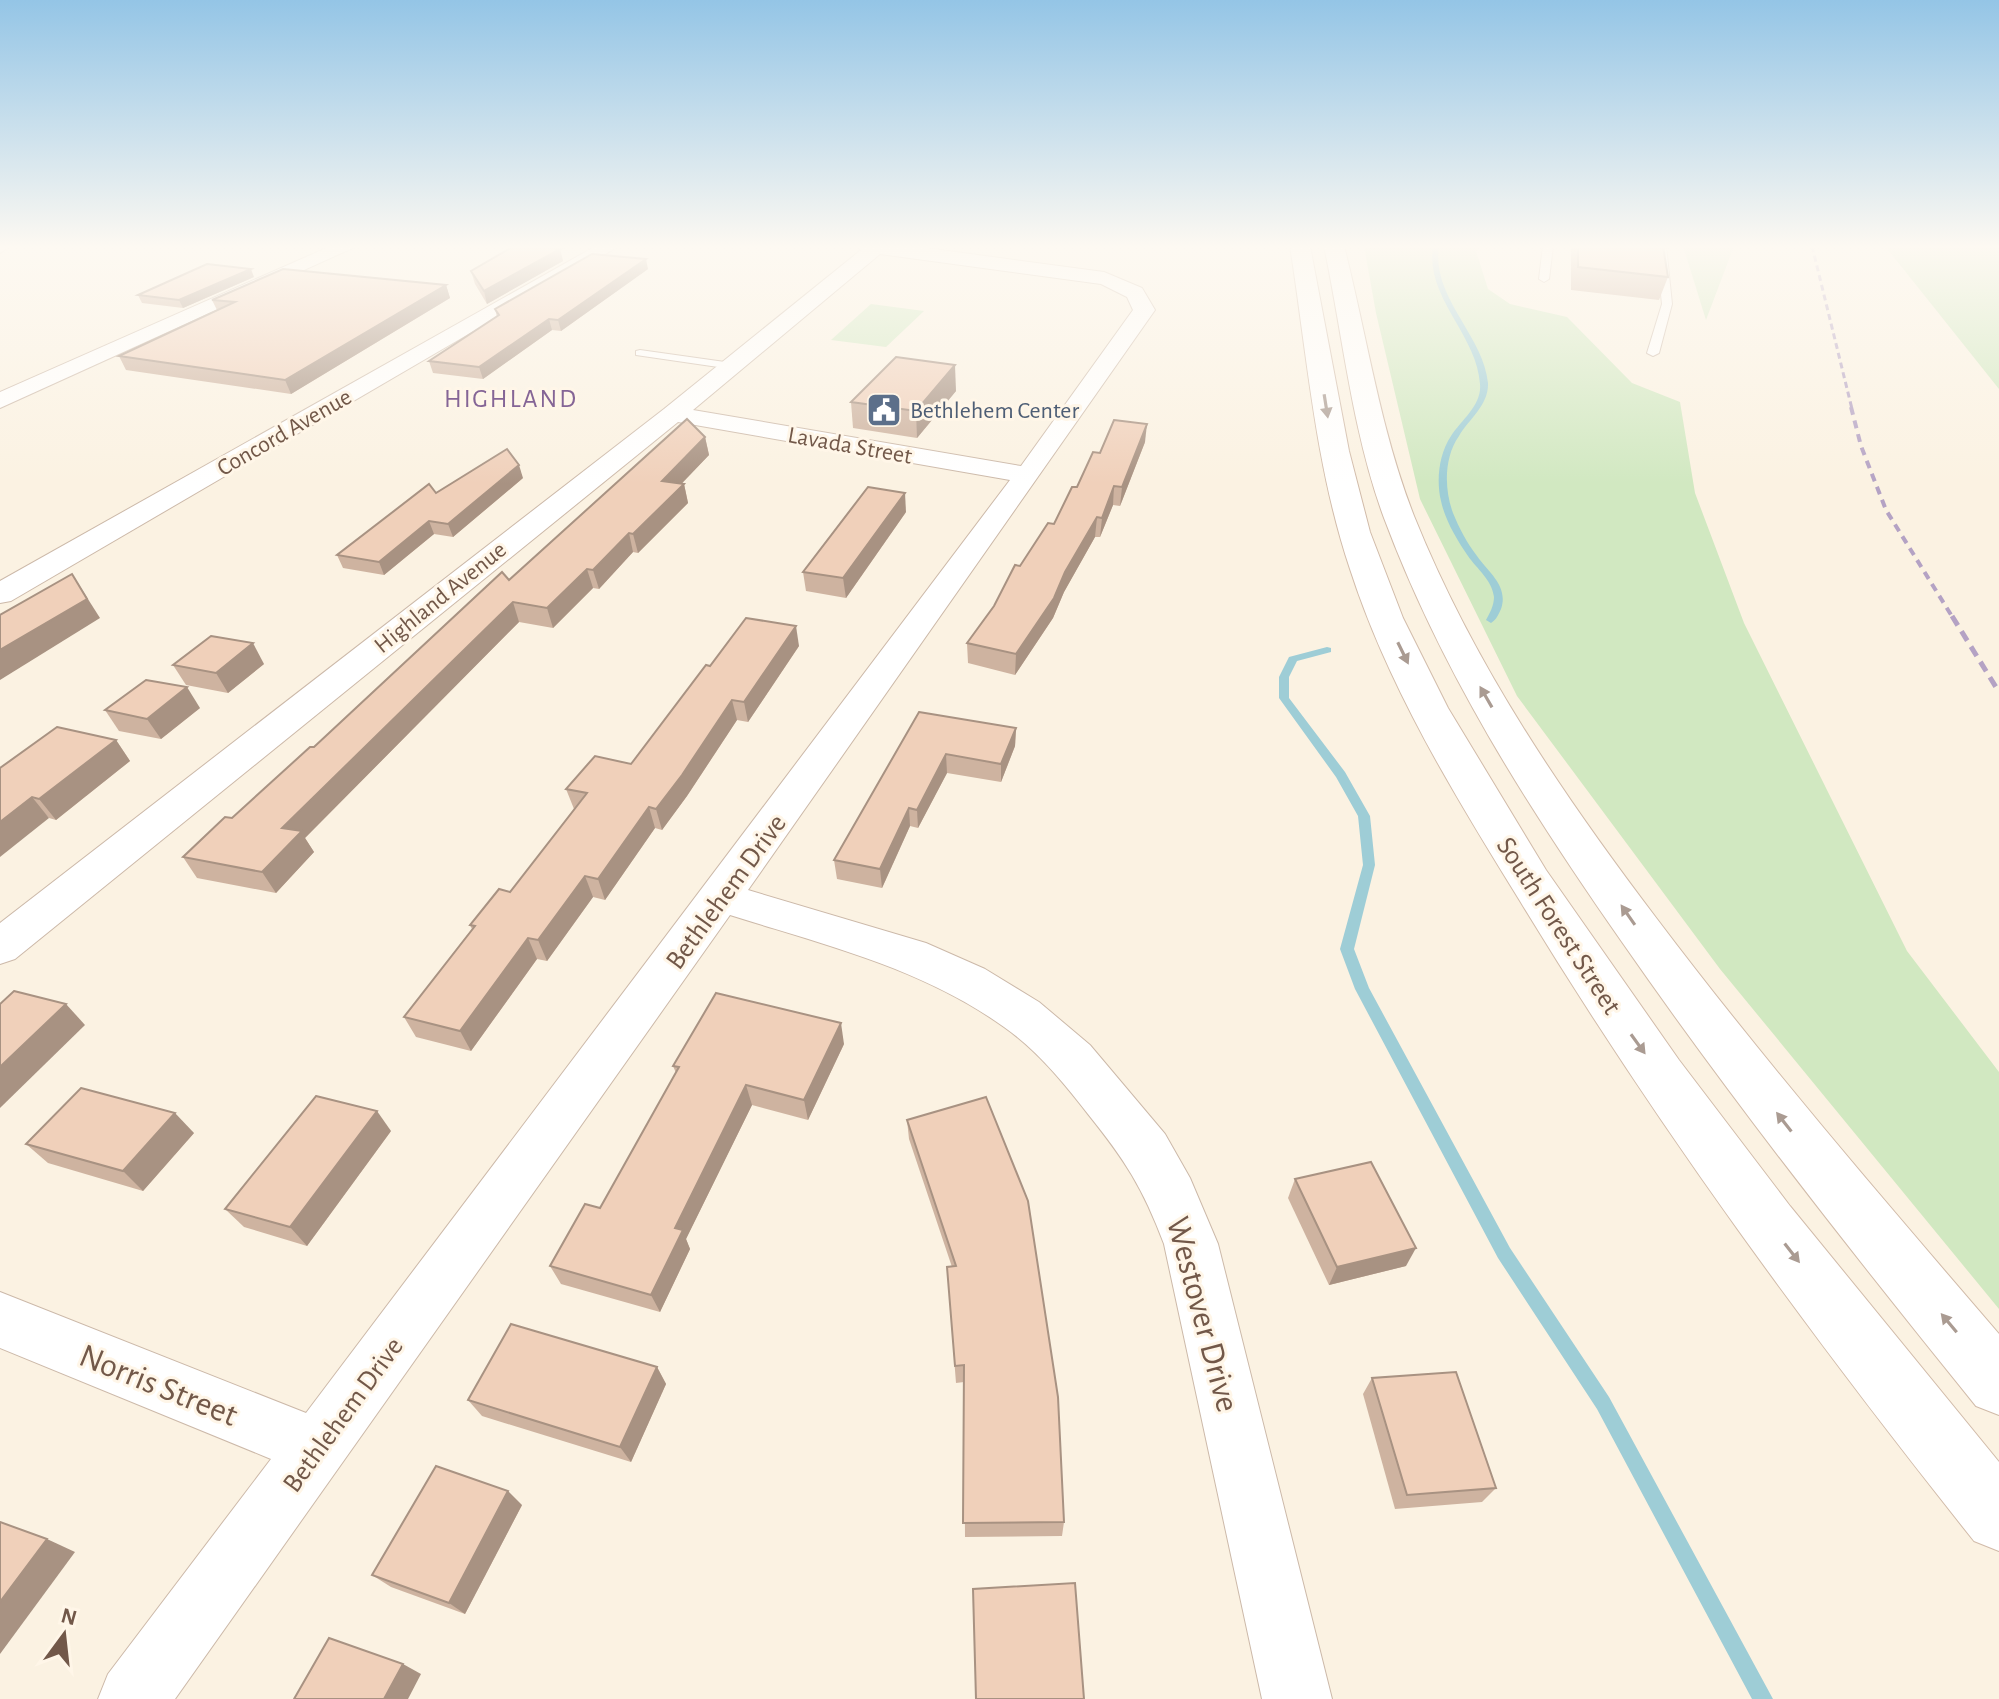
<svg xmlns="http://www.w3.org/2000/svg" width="1999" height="1699" font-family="'Alegreya Sans',sans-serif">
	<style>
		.green { fill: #d1e8c1 }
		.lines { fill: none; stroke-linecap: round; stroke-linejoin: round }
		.stream { fill: #9ecdd6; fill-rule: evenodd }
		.lane-casing { stroke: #ccb9a9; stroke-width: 2 }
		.street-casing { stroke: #ccb9a9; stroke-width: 2 }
		.secondary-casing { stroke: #d1bba9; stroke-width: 2 }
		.lane { fill: #fff; fill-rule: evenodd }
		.street { fill: #fff; fill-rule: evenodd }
		.secondary { fill: #fff; fill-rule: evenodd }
		.rail-far2 { stroke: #b4a2c4; stroke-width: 3; stroke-dasharray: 6 4; stroke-linecap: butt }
		.rail-far1 { stroke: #b4a2c4; stroke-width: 4; stroke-dasharray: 8 6; stroke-linecap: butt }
		.rail { stroke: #b4a2c4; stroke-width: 5; stroke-dasharray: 11 7; stroke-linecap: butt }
		.wall { fill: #ceb3a0 }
		.shaded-wall { fill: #a89282 }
		.building { fill: #f0d0ba; stroke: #a89282; stroke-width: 2 }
		.oneway { fill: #aa9b92 }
		.labels { text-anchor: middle; stroke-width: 6; stroke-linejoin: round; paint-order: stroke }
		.far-service-label { font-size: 24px; fill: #4e5e75; stroke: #fff6e8; text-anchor: start }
		.far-street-label { font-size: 24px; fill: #725849; stroke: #fff6e8 }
		.far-neighbourhood-label { font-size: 26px; letter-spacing: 2px; fill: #856596; stroke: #fff6e8 }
		.street-label { font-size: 28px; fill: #725849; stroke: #fff6e8 }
		.near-street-label { font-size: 34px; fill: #725849; stroke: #fff6e8 }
	</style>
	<rect width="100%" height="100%" fill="#fbf2e2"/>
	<g class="green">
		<polygon points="1364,246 1483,246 1476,251 1488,289 1510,304 1567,317 1632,383 1680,402 1695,493 1744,623 1907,951 1999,1072 1999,1309 1720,969 1517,696 1420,499 1376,313"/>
		<polygon points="1683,246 1734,246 1706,320"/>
		<polygon points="1885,246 1999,247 1999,389"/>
		<polygon points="871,304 924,311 886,347 831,340"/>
	</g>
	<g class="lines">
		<g class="stream">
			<path d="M1433 246H1439C1431 298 1483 334 1488 383 1489 405 1469 419 1459 436 1444 457 1444 489 1453 513 1459 528 1467 543 1477 556 1488 572 1509 586 1501 609 1498 615 1497 619 1491 623L1486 620C1490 613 1494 605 1494 597 1492 580 1477 569 1468 556 1457 540 1445 520 1441 501 1436 480 1439 454 1451 436 1462 419 1482 405 1480 384 1477 334 1425 298 1433 246Z"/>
			<polygon points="1327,647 1331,648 1331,652 1297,661 1289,677 1289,698 1345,772 1370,816 1375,865 1354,949 1369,988 1510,1248 1609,1397 1773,1699 1752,1699 1597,1409 1498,1258 1355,989 1340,949 1363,865 1358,816 1336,777 1279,698 1279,677 1289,657"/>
		</g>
		<g class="lane-casing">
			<g id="lane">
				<polygon points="1543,246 1553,246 1549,279 1544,282 1539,279"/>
				<polygon points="1656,246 1666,246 1672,304 1659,353 1653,356 1647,353 1662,304"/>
				<polygon points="640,350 732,363 738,366 732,369 636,355 636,351"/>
			</g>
		</g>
		<g class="street-casing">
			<g id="street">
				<polygon points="0,246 11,246 0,253"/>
				<polygon points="331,246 357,246 0,408 0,392"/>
				<polygon points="596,246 619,246 11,601 0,603 0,581"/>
				<path d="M857 246H911L1104 272 1142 288 1155 310 748 890 926 943 985 969 1039 1002 1090 1045 1165 1134 1190 1178 1218 1244 1332 1699H1262L1164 1244C1143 1188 1125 1160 1088 1114 1063 1082 1037 1050 1004 1027 922 968 825 945 730 915L175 1699H98L108 1674 271 1459 0 1348V1292L306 1413 1010 480 678 422 15 959 0 964V923L664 409 861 250ZM880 254 1101 284 1127 297 1133 310 1021 466 693 410Z"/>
			</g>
		</g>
		<g class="secondary-casing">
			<g id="secondary">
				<path d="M1290 246H1310L1349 451 1370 532 1403 618 1448 708 1546 870 1679 1060 1790 1206 1999 1462V1551L1974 1541C1811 1336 1656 1125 1520 901 1455 796 1388 687 1350 569 1315 465 1307 354 1290 246Z"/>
				<path d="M1324 246H1344C1367 336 1380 429 1414 516 1473 663 1562 794 1657 919 1765 1062 1882 1198 1999 1334V1415L1976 1406C1854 1255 1733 1102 1622 942 1529 809 1441 671 1384 518 1352 431 1343 337 1324 246Z"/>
			</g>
		</g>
		<use href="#lane" class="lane"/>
		<use href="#street" class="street"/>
		<use href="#secondary" class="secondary"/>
		<polyline class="rail-far2" points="1812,246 1852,409"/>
		<polyline class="rail-far1" points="1851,407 1861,446 1886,510 1953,618"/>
		<polyline class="rail" points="1952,616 1999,692"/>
	</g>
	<g class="wall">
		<polygon points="1571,246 1663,246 1668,277 1659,300 1571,290"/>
		<polygon points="560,249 563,261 487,304 475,284 471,271"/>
		<polygon points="648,269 561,331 552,330 483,379 433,373 429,361 497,317 495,309"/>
		<polygon points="254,277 183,308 142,303 138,295"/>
		<polygon points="446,285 450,298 291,394 126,370 119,356 217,310 212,300"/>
		<polygon points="956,391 917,438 853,428 851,402"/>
		<polygon points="705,437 709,455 681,484 684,484 688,503 638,553 633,552 599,589 593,588 553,628 519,622 305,838 314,852 276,893 197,878 183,857 232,818 509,580"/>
		<polygon points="1145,442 1120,506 1113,505 1100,537 1095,537 1064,592 1053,618 1015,675 968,663 967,643 994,606 1020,566 1054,524 1077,487"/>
		<polygon points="523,478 453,537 434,534 384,575 343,568 337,555 436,493"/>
		<polygon points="906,512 846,598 806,591 803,572"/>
		<polygon points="799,646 748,722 737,720 687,796 662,830 655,828 605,900 593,897 547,961 537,959 471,1051 416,1037 404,1017 472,929 470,925 510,892 574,809 566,789 631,764 710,666"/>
		<polygon points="264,664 228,693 186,685 173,665"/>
		<polygon points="200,708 161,739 119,731 105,710"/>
		<polygon points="919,712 1016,728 1015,746 1001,782 947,773 918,828 910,826 882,888 837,879 834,860"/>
		<polygon points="116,740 130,761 56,820 49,818 0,768"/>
		<polygon points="844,1044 808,1120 752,1105 686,1239 690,1249 660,1312 561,1284 550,1266 600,1208 676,1073 673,1066"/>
		<polygon points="907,1120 1064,1522 1062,1536 965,1537 964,1382 956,1383 947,1267 952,1267 909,1139"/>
		<polygon points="391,1131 307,1246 244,1227 225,1209"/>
		<polygon points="194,1133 143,1191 48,1163 26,1144"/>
		<polygon points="1295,1179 1406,1266 1329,1285 1288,1198"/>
		<polygon points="657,1367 666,1384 631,1462 482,1416 468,1400"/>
		<polygon points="1372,1378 1496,1488 1482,1502 1395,1509 1363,1394"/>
		<polygon points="522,1505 465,1614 391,1587 372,1575"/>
	</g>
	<g class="shaded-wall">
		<polygon points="560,249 563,261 487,304 484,291"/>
		<polygon points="646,259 648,269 561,331 558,320"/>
		<polygon points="251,269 254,277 183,308 179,300"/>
		<polygon points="446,285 450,298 291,394 285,380"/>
		<polygon points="549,319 552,330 483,379 479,367"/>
		<polygon points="955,365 956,391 917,438 916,411"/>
		<polygon points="1147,424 1145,442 1120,506 1122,487"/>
		<polygon points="705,437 709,455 666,500 662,481"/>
		<polygon points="519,465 523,478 453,537 448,524"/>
		<polygon points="684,484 688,503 638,553 633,534"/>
		<polygon points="1114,486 1113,505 1100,537 1102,518"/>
		<polygon points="905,493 906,512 846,598 843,578"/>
		<polygon points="1097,517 1095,537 1064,592 1053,618 1015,675 1016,654"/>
		<polygon points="429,521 434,534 384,575 379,562"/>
		<polygon points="629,533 633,552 599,589 593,570"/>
		<polygon points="587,569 593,588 553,628 547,608"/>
		<polygon points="72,574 100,618 0,680 0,650"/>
		<polygon points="513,602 519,622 305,838 314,852 276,893 262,872 282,828"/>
		<polygon points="796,626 799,646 748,722 744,702"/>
		<polygon points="253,643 264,664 228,693 216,673"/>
		<polygon points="187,687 200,708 161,739 147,719"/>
		<polygon points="732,700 737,720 687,796 662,830 656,809"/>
		<polygon points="1016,728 1015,746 1001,782 1001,764"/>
		<polygon points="116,740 130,761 56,820 39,799"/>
		<polygon points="946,754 947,773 918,828 917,810"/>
		<polygon points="32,797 49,818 0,857 0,822"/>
		<polygon points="649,807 655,828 605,900 598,879"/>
		<polygon points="909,808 910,826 882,888 880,869"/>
		<polygon points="585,876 593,897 547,961 538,940"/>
		<polygon points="528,938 537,959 471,1051 460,1031"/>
		<polygon points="66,1004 85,1025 0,1108 0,1067"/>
		<polygon points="841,1023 844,1044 808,1120 804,1100"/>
		<polygon points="746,1085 752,1105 686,1239 690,1249 660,1312 651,1295 675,1228"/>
		<polygon points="377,1111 391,1131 307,1246 290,1227"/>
		<polygon points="175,1113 194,1133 143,1191 123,1171"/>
		<polygon points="1416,1248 1406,1266 1329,1285 1337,1267"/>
		<polygon points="657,1367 666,1384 631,1462 620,1447"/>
		<polygon points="508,1491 522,1505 465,1614 449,1603"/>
		<polygon points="47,1539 75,1552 0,1654 0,1602"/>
		<polygon points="403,1664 421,1674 408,1699 384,1699"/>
	</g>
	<g class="building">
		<polygon points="514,246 537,246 560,249 484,291 471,271"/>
		<polygon points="1578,246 1663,246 1668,277 1578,267"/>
		<polygon points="592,254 646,259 558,320 549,319 479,367 429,361 499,315 495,309"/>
		<polygon points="207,264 251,269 179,300 138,295"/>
		<polygon points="283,269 446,285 285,380 119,356 235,302 212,300"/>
		<polygon points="896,357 955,365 916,411 851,402"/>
		<polygon points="687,419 705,437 662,481 684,484 633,534 629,533 593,570 587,569 547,608 513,602 282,828 302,831 262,872 183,857 225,817 232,818 310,747 314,747 502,572 509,580"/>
		<polygon points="1114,420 1147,424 1122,487 1114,486 1102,518 1097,517 1065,572 1054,598 1016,654 967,643 994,606 1015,565 1020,566 1048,523 1054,524 1072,487 1077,487 1093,452 1100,453"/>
		<polygon points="507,449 519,465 448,524 429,521 379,562 337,555 429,484 436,493"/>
		<polygon points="868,487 905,493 843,578 803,572"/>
		<polygon points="72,574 87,599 0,650 0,615"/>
		<polygon points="746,618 796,626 744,702 732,700 682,775 656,809 649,807 598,879 585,876 538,940 528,938 460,1031 404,1017 475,926 470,925 499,889 510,892 587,793 566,789 595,756 631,764 706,665 710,666"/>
		<polygon points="211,636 253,643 216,673 173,665"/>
		<polygon points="146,680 187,687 147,719 105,710"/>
		<polygon points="919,712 1016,728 1001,764 946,754 917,810 909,808 880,869 834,860"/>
		<polygon points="57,727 116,740 39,799 32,797 0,822 0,768"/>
		<polygon points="14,991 66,1004 0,1067 0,1004"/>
		<polygon points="716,993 841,1023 804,1100 746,1085 675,1228 683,1230 651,1295 550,1266 585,1204 600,1208 679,1067 673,1066"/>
		<polygon points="81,1088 175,1113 123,1171 26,1144"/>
		<polygon points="316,1096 377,1111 290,1227 225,1209"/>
		<polygon points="986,1097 1028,1201 1058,1397 1064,1522 963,1523 964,1365 955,1366 947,1267 956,1266 907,1120"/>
		<polygon points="1371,1162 1416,1248 1337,1267 1295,1179"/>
		<polygon points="511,1324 657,1367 620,1447 468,1400"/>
		<polygon points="1456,1372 1496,1488 1407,1495 1372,1378"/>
		<polygon points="436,1466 508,1491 449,1603 372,1575"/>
		<polygon points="0,1522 47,1539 0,1602"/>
		<polygon points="1075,1583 1084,1699 976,1699 973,1589"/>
		<polygon points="329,1638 403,1664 384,1699 294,1699"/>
	</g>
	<defs><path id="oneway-solid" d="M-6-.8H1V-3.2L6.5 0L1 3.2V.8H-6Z" transform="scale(2)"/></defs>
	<g class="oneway">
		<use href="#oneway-solid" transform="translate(1326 406) rotate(81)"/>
		<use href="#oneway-solid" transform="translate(1403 653) rotate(64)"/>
		<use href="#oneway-solid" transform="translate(1486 697) rotate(-120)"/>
		<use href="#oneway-solid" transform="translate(1628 915) rotate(-125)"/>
		<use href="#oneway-solid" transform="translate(1638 1044) rotate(54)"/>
		<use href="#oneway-solid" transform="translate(1784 1122) rotate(-128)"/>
		<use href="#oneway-solid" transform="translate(1792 1253) rotate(52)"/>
		<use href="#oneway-solid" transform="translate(1949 1323) rotate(-130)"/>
	</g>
	<linearGradient id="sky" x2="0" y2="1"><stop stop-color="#94c5e6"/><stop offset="0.51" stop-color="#fdf9f2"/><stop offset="1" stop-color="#fdf9f2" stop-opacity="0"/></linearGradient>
	<rect width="1999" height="484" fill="url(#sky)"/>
	<defs>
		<g id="civic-square" transform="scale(1.8)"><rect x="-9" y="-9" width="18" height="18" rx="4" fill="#5c6f8a" stroke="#fff6e8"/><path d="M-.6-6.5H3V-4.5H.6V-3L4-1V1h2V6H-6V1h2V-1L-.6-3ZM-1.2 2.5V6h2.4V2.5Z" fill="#fff"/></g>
	</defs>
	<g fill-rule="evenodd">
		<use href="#civic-square" x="884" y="410"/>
	</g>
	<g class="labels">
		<g class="far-service-label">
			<text x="910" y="418">Bethlehem Center</text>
		</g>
		<g class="far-street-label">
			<text transform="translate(284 432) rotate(-30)" y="8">Concord Avenue</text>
			<text transform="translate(850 445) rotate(10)" y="8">Lavada Street</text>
			<text transform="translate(440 597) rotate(-39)" y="8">Highland Avenue</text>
		</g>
		<g class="far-neighbourhood-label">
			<text x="511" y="407">HIGHLAND</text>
		</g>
		<g class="street-label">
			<text transform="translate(725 891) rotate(-54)" y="10">Bethlehem Drive</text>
			<text transform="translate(1560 925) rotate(57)" y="10">South Forest Street</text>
			<text transform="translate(342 1414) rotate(-54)" y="10">Bethlehem Drive</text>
		</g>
		<g class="near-street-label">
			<text transform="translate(1204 1314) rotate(75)" y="12">Westover Drive</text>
			<text transform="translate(159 1384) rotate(22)" y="12">Norris Street</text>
		</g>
	</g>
	<g transform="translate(64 1635) rotate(15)" stroke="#fff6e8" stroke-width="6" paint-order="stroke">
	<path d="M0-6L14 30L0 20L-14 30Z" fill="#725849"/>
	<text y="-12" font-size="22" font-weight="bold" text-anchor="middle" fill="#725849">N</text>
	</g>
</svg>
